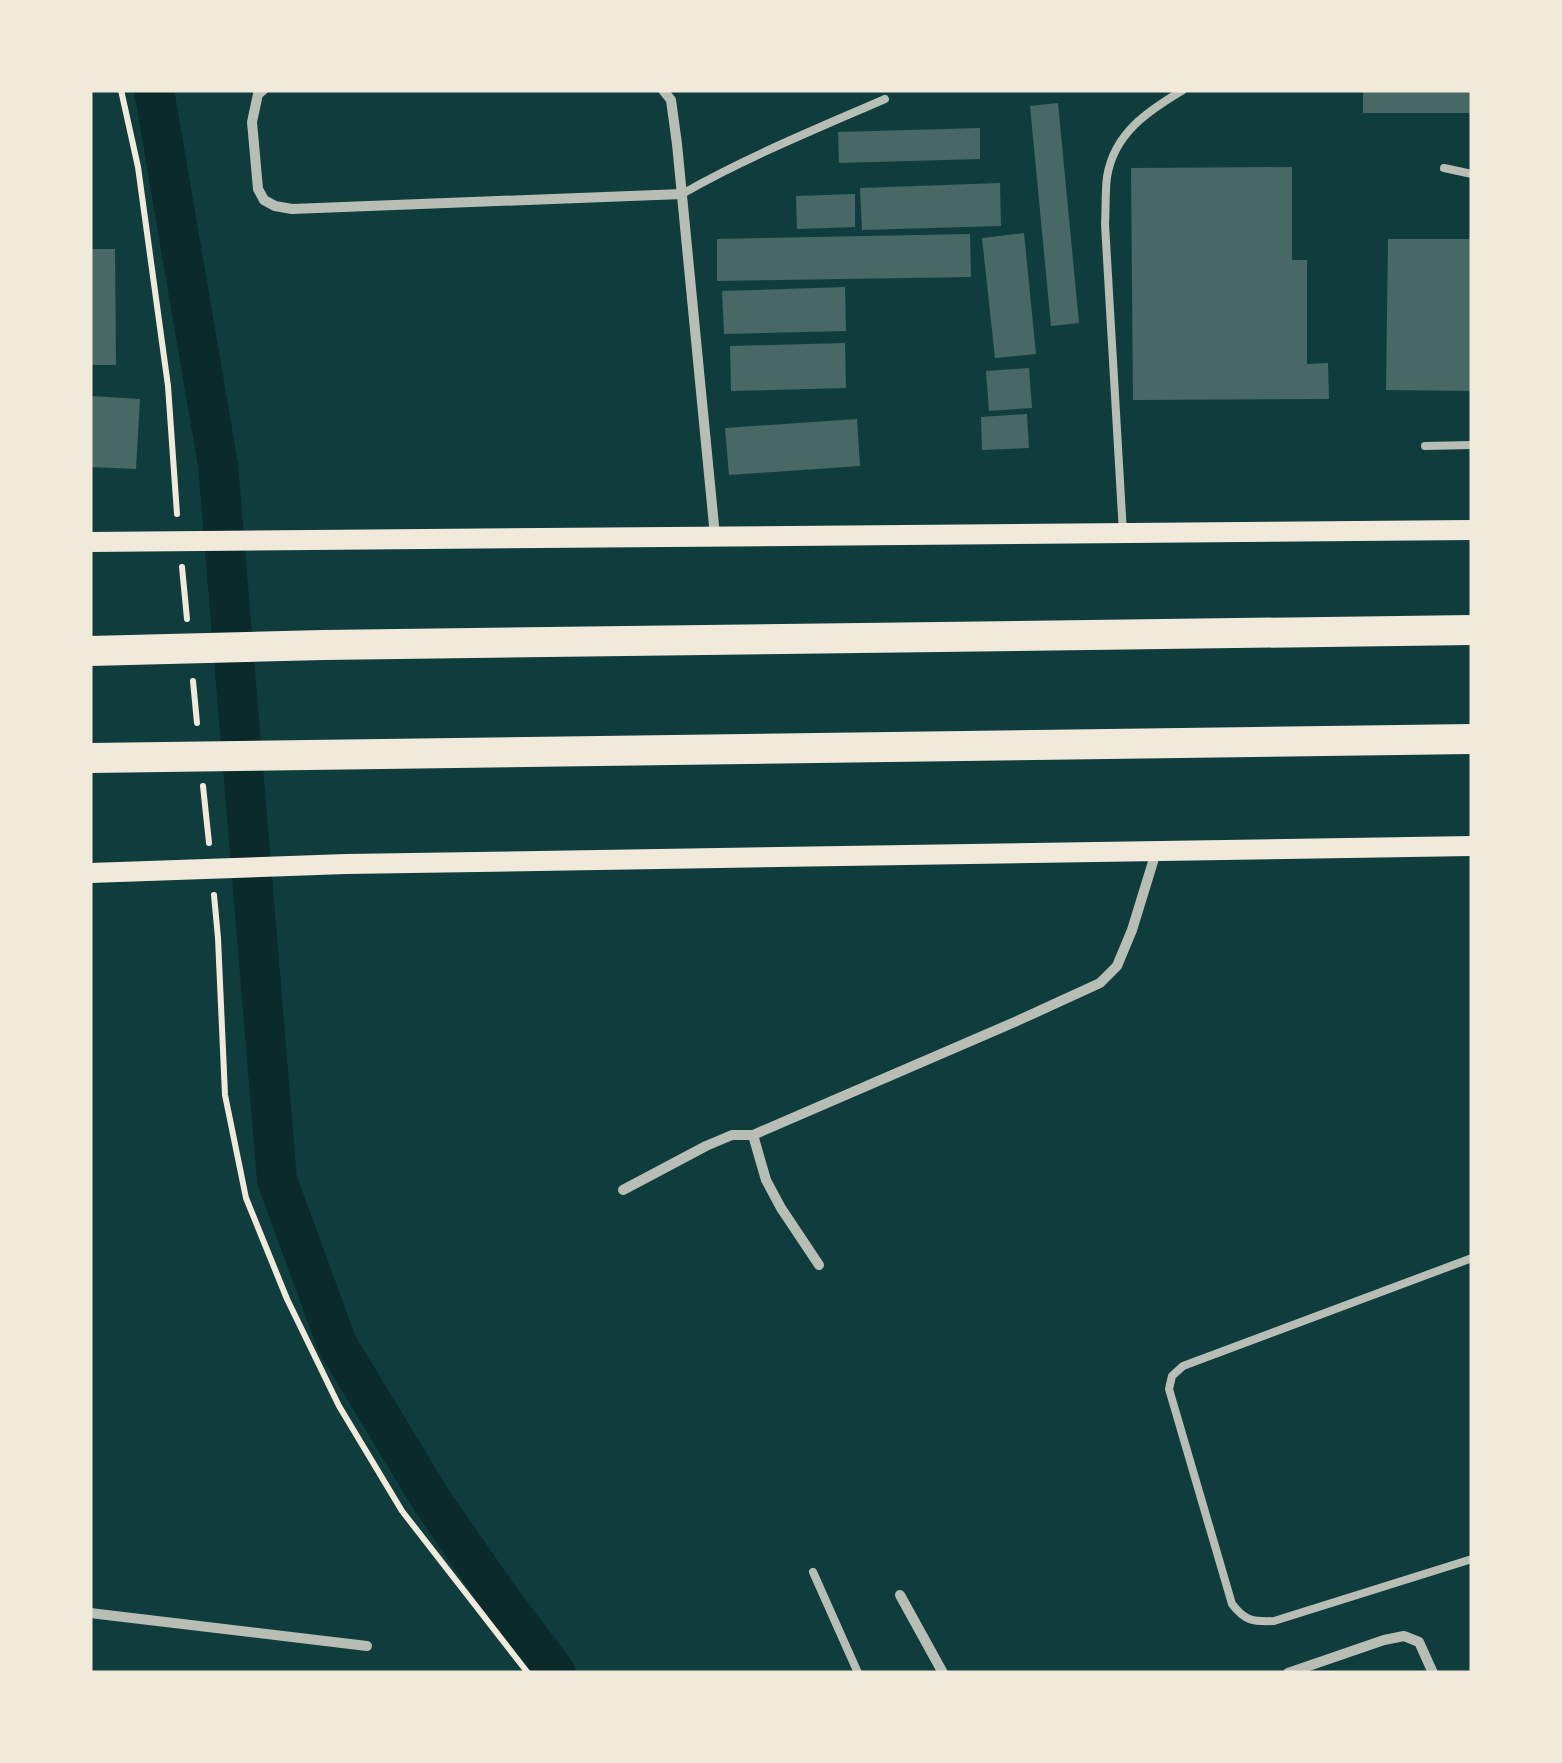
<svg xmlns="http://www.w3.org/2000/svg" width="1562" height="1763" font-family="Quicksand,sans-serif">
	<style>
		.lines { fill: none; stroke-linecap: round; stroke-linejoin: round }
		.canal { stroke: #0a2a2b; stroke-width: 40 }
		.building { fill: #486865 }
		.path { stroke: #f1e9da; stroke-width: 6 }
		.service { stroke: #b8beb3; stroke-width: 8 }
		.minor { stroke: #b8beb3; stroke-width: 10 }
		.secondary { stroke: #f1e9da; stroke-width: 20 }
		.motorway { stroke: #f1e9da; stroke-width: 30 }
	</style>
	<rect width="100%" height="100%" fill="#0f3d3e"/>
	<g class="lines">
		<polyline class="canal" points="154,90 218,465 277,1180 337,1344 432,1501 498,1596 556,1673"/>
	</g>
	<g class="building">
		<rect x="1363" y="90" width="109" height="23"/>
		<polygon points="1058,103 1079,323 1051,326 1030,106"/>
		<polygon points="980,128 980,159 839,163 838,132"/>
		<polygon points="1292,167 1292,260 1307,260 1307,364 1328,363 1329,399 1133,400 1131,168"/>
		<polygon points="1000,183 1001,226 862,230 860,188"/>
		<polygon points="855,194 855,227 797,229 796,196"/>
		<polygon points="1024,233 1036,354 995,358 982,238"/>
		<polygon points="970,234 971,277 717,281 717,239"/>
		<polygon points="1388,239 1472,239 1472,391 1386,390"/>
		<polygon points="90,249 115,249 116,365 90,365"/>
		<polygon points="845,287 846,331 724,334 722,291"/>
		<polygon points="845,343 846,388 731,391 730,346"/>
		<polygon points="1029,368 1032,408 989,411 986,371"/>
		<polygon points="90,396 140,399 136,469 90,467"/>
		<polygon points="1027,414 1029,448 982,450 981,417"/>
		<polygon points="857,419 860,466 729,475 725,428"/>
	</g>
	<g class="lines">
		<g class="path">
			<polyline points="121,90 138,167 168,386 177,514"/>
			<polyline points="182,567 187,619"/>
			<polyline points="193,681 197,723"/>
			<polyline points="203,786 209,843"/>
			<polyline points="214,895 218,938 225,1095 246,1198 287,1299 339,1406 402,1511 528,1673"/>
		</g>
		<g class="service">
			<polyline points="1444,168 1472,174"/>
			<path d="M682 194C747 157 816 129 885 99"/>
			<polyline points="1425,446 1472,445"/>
			<path d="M1123 533 1105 224C1106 209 1105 192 1107 177 1114 133 1148 111 1183 90"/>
			<path d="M1472 1258 1183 1366 1172 1376 1169 1389 1232 1604C1245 1621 1253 1622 1274 1621L1472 1559"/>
			<polyline points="813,1572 858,1673"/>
		</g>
		<g class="minor">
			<polyline points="263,90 258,94 252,122 258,189 264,200 275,206 292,209 682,194"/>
			<polyline points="663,90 671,100 677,144 715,536"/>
			<polyline points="623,1190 706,1146 732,1135 753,1135"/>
			<polyline points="819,1265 781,1208 766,1180 753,1135 1017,1021 1100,983 1117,966 1132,930 1156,852"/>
			<polyline points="900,1595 943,1673"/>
			<polyline points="90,1613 367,1646"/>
			<polyline points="1288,1673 1384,1640 1404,1636 1419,1642 1433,1673"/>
		</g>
		<g class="secondary">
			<polyline points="90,542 1472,530"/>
			<polyline points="90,873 346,864 1472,846"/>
		</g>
		<g class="motorway">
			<polyline points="90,651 323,645 1472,630"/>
			<polyline points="90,758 1472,739"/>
		</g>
	</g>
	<rect width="1562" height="1763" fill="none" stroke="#f1e9da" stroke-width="185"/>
</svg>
